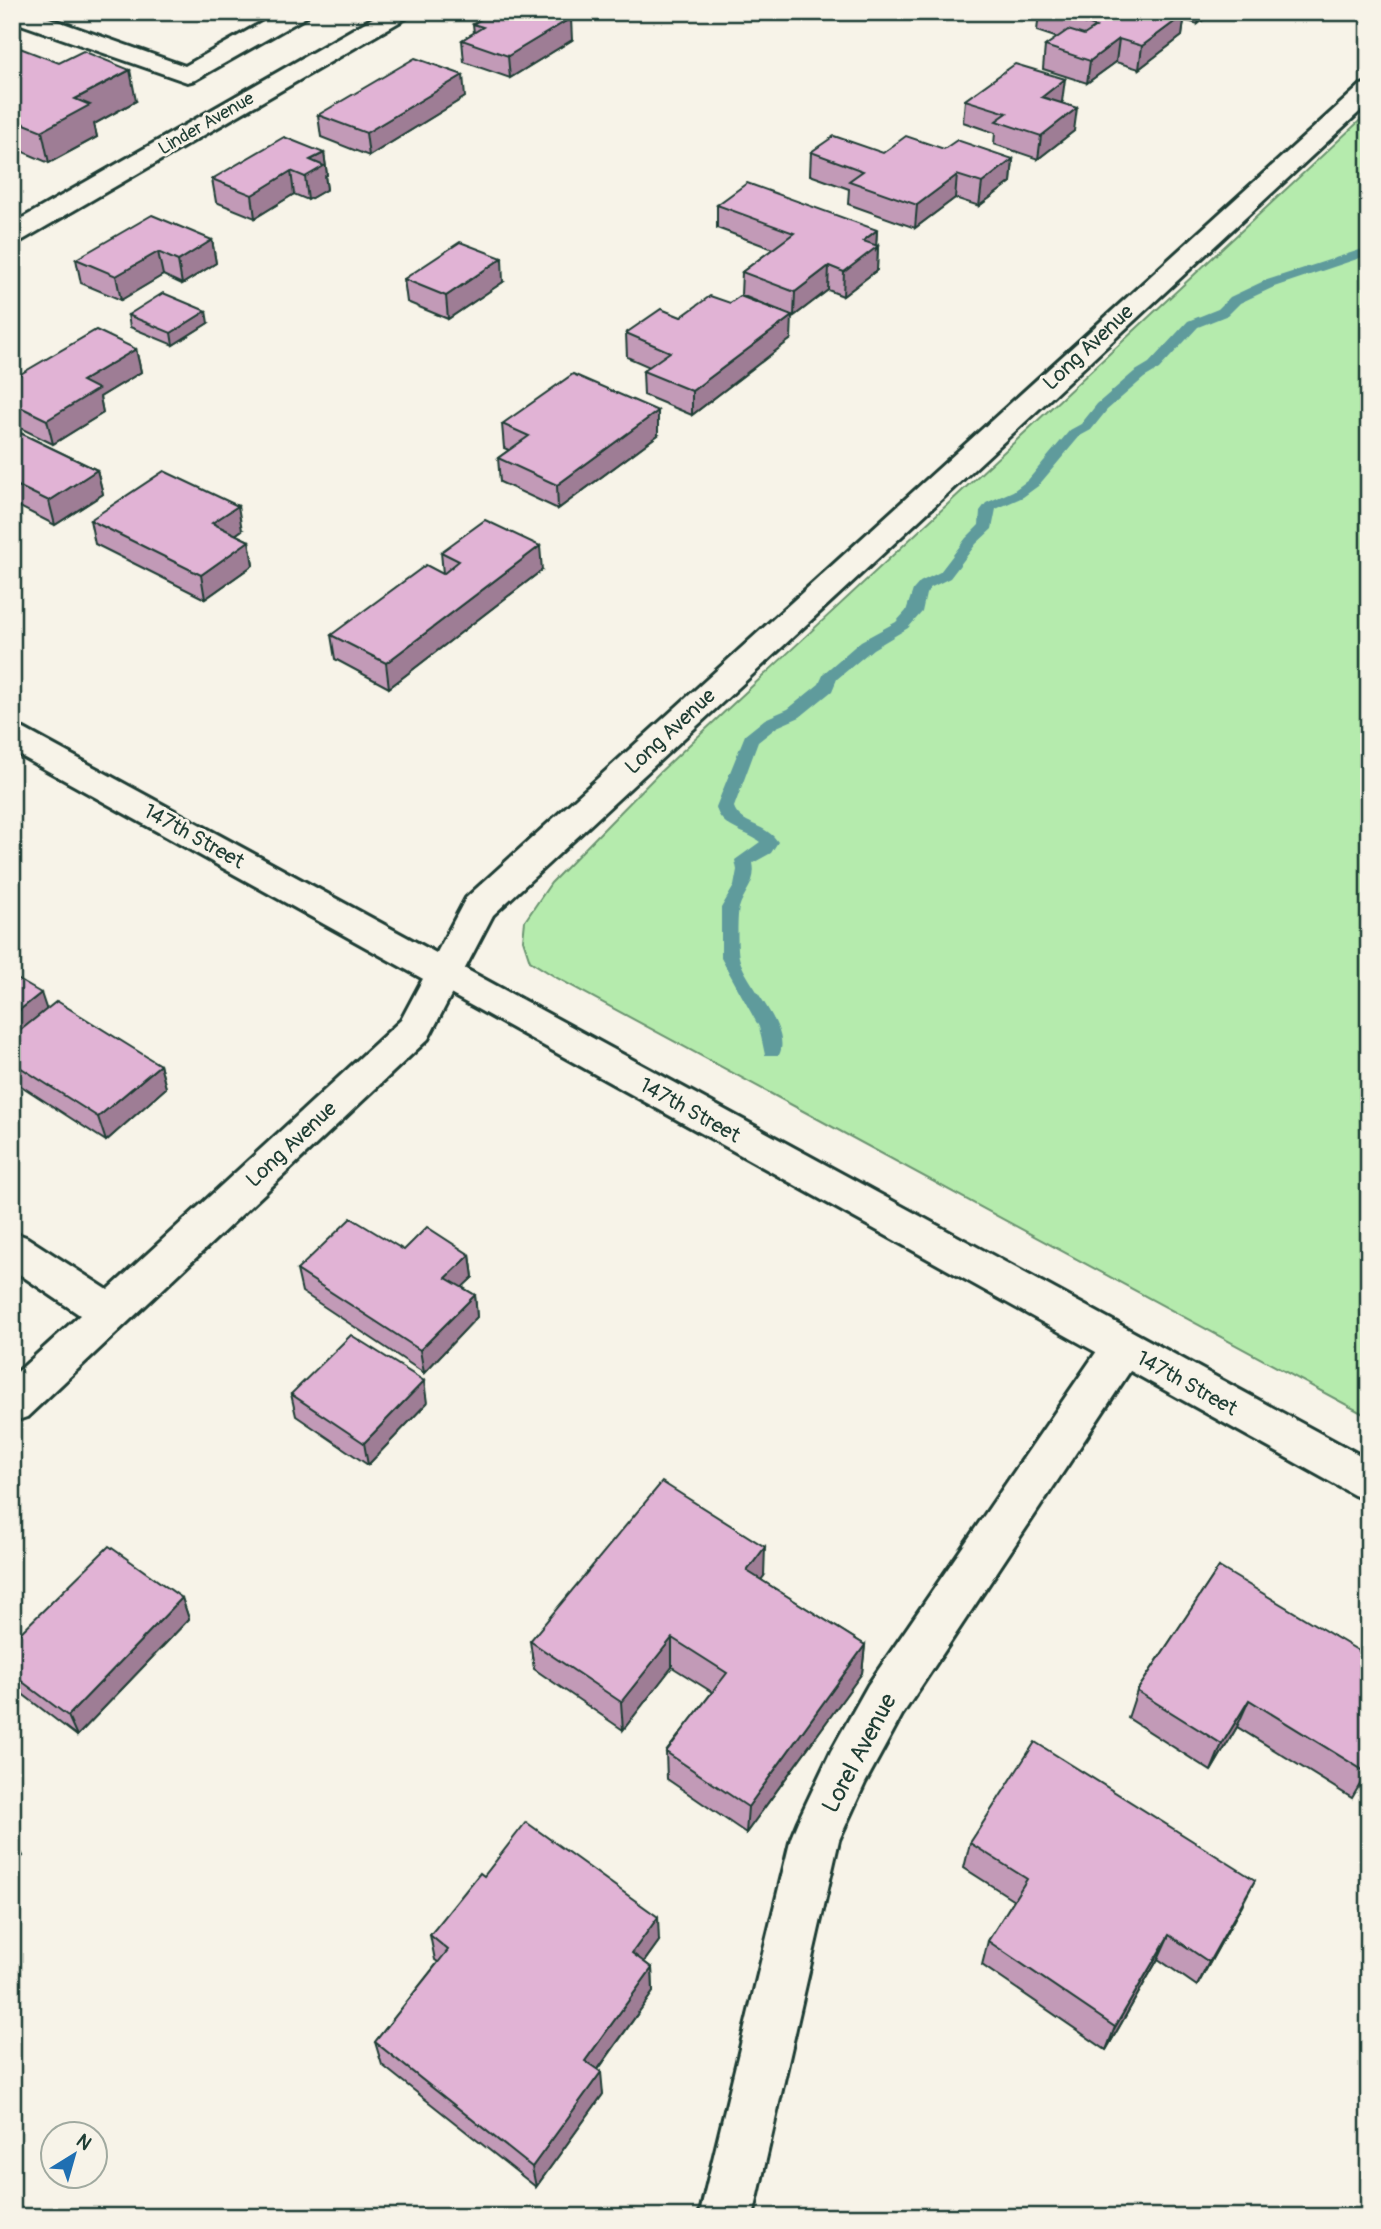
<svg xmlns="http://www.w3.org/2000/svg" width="1381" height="2229" font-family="Pangolin,sans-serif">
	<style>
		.green { fill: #b5ebad; stroke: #6a9470; stroke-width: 2 }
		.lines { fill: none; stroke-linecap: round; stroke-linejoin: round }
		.stream { fill: #5f9b9c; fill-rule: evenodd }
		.minor-casing { stroke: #1f3d34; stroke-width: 6 }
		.secondary-casing { stroke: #1f3d34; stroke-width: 6 }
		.minor { fill: #f7f3e8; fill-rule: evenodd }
		.secondary { fill: #f7f3e8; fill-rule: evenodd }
		.wall { fill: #c29ab7; stroke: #1f3d34; stroke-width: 2 }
		.shaded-wall { fill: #9e7d95; stroke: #1f3d34; stroke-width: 2 }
		.building { fill: #e1b3d5; stroke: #1f3d34; stroke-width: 2 }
		.labels { text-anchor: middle; stroke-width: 6; stroke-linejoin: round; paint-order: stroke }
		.far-street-label { font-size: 18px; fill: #1f3d34; stroke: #f7f3e8 }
		.street-label { font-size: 21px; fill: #1f3d34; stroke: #f7f3e8 }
		.near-street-label { font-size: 24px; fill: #1f3d34; stroke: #f7f3e8 }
	</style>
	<rect width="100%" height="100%" fill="#f7f3e8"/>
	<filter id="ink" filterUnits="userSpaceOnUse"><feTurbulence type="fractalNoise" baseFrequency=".0143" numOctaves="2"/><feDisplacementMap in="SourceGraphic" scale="14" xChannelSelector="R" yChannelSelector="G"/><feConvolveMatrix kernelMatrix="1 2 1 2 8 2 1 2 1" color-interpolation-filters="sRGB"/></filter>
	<g filter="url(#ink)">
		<polygon class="green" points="1369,112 1369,1417 557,978 530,961 523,940 525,921 551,883 660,772"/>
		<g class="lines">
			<path class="stream" d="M1369 247V255L1274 287 1240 303 1228 315 1198 327 1159 369 1144 378 1107 410 1091 430 1080 436 1038 486 1023 497 996 509 992 529 976 544 950 578 930 588 926 594 922 612 908 628 873 649 837 679 832 691 800 717 777 727 758 742 734 807C740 825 767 824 778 842L771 853 753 863C757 883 744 891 739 908 737 916 737 948 739 957 744 982 793 1029 779 1055H765L759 1027 721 958V908L734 886 737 870 735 860 760 842C746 831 720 828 716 807L745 735 765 719 788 709 819 684 824 673 861 641 896 622 906 611 913 590 920 582 940 572 966 538 979 525 980 511 986 503 1013 491 1028 480 1070 430 1081 424 1097 404 1134 372 1149 363 1188 321 1218 309 1230 297 1264 281Z"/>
			<g class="minor-casing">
				<g id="minor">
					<polygon points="12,12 32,12 185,66 281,12 309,12 306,17 195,80 187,82 12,21"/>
					<polygon points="383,12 411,12 408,17 21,241 12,243 12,224"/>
					<polygon points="1369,83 1369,103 493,915 428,1039 27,1417 12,1422 12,1377 80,1315 12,1269 12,1232 26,1237 108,1290 401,1020 466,898 1361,85"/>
					<polygon points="1123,1330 1138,1335 1144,1347 1138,1359 902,1715 865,1783 839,1840 753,2217 699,2217 791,1838 798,1821 831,1751 868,1685 1108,1335"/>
				</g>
			</g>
			<g class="secondary-casing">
				<polygon id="secondary" points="12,726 24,729 1369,1460 1369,1501 1354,1495 12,751"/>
			</g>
			<use href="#minor" class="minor"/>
			<use href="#secondary" class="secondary"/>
		</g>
		<g class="wall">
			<polygon points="1039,12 1213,12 1198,24 1184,20 1182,36 1139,69 1116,62 1087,83 1043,69 1045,46 1058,38 1037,31"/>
			<polygon points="473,24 572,40 510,78 464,62 462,40 474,33"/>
			<polygon points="12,45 136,101 94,124 97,137 49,163 12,147"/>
			<polygon points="465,97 369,156 321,137 318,115"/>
			<polygon points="965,100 1062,102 1061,103 1074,131 1038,159 994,144 995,133 963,122"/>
			<polygon points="944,149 1013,159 1011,182 979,206 955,198 915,228 848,204 849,189 810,175 811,152 883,153"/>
			<polygon points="324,153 327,175 325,176 327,189 308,200 294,194 255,218 216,202 212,179"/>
			<polygon points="717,205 877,230 876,245 878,246 877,270 843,296 828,290 794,316 741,295 742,272 773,249 717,228"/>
			<polygon points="212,240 216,263 182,284 163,275 121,300 81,283 76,259"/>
			<polygon points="404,279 503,282 448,319 407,302"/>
			<polygon points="128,315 208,323 173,345 130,327"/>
			<polygon points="681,317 791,339 692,415 644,395 643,371 650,367 627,357 626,333"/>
			<polygon points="136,349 141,372 100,397 103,413 53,444 12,424 12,379"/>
			<polygon points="502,424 658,435 558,509 500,482 498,458 509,450 504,448"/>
			<polygon points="12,429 97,470 103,494 55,525 12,503"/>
			<polygon points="90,520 242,530 235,535 249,541 253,565 205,599 95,544"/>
			<polygon points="441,552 542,570 389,688 335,659 331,635 443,574"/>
			<polygon points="12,976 46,1010 160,1065 166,1088 106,1141 12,1080"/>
			<polygon points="404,1250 470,1255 473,1277 462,1287 475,1295 477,1317 424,1373 302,1292 297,1270"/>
			<polygon points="291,1394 427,1403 368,1465 296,1416"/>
			<polygon points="1219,1567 1369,1769 1352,1798 1237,1727 1211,1771 1128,1718 1137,1691"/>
			<polygon points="764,1576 761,1580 865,1645 862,1673 746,1833 667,1779 666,1752 712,1692 672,1667 623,1730 534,1669 530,1641"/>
			<polygon points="182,1598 189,1619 77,1736 12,1686 12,1641"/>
			<polygon points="970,1843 1242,1905 1197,1986 1158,1959 1106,2050 982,1965 988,1941 1014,1900 964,1868"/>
			<polygon points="484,1876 659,1941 644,1962 652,1968 653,1992 598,2070 603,2094 536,2187 382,2065 375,2042 438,1962 435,1960 430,1935"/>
		</g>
		<g class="shaded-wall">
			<polygon points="1200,12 1213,12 1198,24"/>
			<polygon points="1185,14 1182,36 1139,69 1142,46"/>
			<polygon points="571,18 572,40 510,78 508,56"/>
			<polygon points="1119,39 1116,62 1087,83 1090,61"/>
			<polygon points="130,70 136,101 94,124 97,137 49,163 42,131 75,99"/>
			<polygon points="463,75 465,97 369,156 366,133"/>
			<polygon points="1065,79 1062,102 1039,119 1042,97"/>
			<polygon points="1077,108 1074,131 1038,159 1041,136"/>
			<polygon points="324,153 327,175 325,176 327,189 308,200 305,177 310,160"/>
			<polygon points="1013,159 1011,182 979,206 982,183"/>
			<polygon points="291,171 294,194 255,218 252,195"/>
			<polygon points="957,175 955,198 915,228 917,205"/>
			<polygon points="877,230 876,249 878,246 877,270 843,296 844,272 863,241"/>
			<polygon points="212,240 216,263 182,284 178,261"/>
			<polygon points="158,252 163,275 121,300 116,276"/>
			<polygon points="502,258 503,282 448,319 446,296"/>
			<polygon points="829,266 828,290 794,316 795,292"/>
			<polygon points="206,311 208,323 173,345 171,333"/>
			<polygon points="792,316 791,339 692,415 692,391"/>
			<polygon points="136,349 141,372 100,397 103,413 53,444 47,420 82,381"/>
			<polygon points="658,411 658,435 558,509 557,485"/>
			<polygon points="97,470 103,494 55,525 49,501"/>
			<polygon points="238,506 242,530 217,548 212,523"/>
			<polygon points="249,541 253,565 205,599 201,575"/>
			<polygon points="540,546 542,570 389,688 386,663"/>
			<polygon points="41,993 49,1017 12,1047 12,1016"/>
			<polygon points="160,1065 166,1088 106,1141 98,1117"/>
			<polygon points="470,1255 473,1277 449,1300 446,1278"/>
			<polygon points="475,1295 477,1317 424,1373 420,1350"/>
			<polygon points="424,1381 427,1403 368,1465 364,1443"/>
			<polygon points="765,1547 764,1576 746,1600 747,1571"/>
			<polygon points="182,1598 189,1619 77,1736 68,1716"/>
			<polygon points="672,1638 672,1667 623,1730 621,1702"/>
			<polygon points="865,1645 862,1673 746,1833 748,1807"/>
			<polygon points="1249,1700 1237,1727 1211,1771 1222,1744"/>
			<polygon points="13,1837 23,1856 12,1867"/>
			<polygon points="1255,1880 1242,1905 1197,1986 1209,1962"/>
			<polygon points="658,1917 659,1941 633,1977 632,1953"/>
			<polygon points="1169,1935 1158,1959 1106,2050 1115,2027"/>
			<polygon points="652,1968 653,1992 588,2083 585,2061"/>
			<polygon points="601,2072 603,2094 536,2187 532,2167"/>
		</g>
		<g class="building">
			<polygon points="493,12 554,12 571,18 508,56 462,40 483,27 473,24"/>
			<polygon points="1050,12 1180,12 1185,14 1142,46 1119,39 1090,61 1045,46 1068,30 1084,35 1096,27"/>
			<polygon points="12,45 59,63 83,51 130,70 75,99 90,105 42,131 12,119"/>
			<polygon points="415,58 463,75 366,133 318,115"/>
			<polygon points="1015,64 1065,79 1042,97 1077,108 1041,136 996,121 1007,113 965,100"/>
			<polygon points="834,136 883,153 906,136 944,149 957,140 1013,159 982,183 957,175 917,205 849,181 863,171 811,152"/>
			<polygon points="284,137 324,153 310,160 324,166 305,177 291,171 252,195 212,179"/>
			<polygon points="747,183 877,230 863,241 878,246 844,272 829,266 795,292 742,272 794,233 717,205"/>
			<polygon points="152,215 212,240 178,261 158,252 116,276 76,259"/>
			<polygon points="460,242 502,258 446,296 404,279"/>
			<polygon points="163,293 206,311 171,333 128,315"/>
			<polygon points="710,296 730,303 740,296 792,316 692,391 643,371 670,352 626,333 661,309 681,317"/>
			<polygon points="96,330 136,349 82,381 98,389 47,420 12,403 12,379"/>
			<polygon points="573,374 658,411 557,485 498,458 529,436 502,424"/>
			<polygon points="12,429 97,470 49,501 12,483"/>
			<polygon points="164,471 238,506 212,523 249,541 201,575 90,520"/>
			<polygon points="485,520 540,546 386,663 331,635 426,565 443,574 459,561 441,552"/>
			<polygon points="12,976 41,993 12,1016"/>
			<polygon points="57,1001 160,1065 98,1117 12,1062 12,1037"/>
			<polygon points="351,1218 404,1250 427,1227 470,1255 446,1278 475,1295 420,1350 297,1270"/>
			<polygon points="351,1335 424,1381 364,1443 291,1394"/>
			<polygon points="662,1482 765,1547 747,1571 865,1645 748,1807 666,1752 727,1673 672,1638 621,1702 530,1641"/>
			<polygon points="109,1546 182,1598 68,1716 12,1674 12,1641"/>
			<polygon points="1219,1567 1369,1657 1369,1767 1366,1772 1249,1700 1222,1744 1137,1691"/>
			<polygon points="1035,1742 1255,1880 1209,1962 1169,1935 1115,2027 988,1941 1027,1879 970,1843"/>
			<polygon points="526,1822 658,1917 632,1953 652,1968 585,2061 601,2072 532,2167 375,2042 448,1950 430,1935 480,1873 484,1876"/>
		</g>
	</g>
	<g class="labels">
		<g class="far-street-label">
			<text transform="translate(206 123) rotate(-30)" y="6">Linder Avenue</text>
		</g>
		<g class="street-label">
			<text transform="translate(1088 347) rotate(-43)" y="7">Long Avenue</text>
			<text transform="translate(670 731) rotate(-43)" y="7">Long Avenue</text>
			<text transform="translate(194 836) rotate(29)" y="7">147th Street</text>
			<text transform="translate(690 1110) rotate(29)" y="7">147th Street</text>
			<text transform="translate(291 1144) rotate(-43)" y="7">Long Avenue</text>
			<text transform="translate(1187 1383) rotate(29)" y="7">147th Street</text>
		</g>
		<g class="near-street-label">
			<text transform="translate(859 1753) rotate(-62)" y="8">Lorel Avenue</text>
		</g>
	</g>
	<rect width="1381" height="2229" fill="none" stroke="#f7f3e8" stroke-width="42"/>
	<rect x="21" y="21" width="1339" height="2187" fill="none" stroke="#1f3d34" stroke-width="2.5" filter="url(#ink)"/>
	<g transform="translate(74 2155) rotate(37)"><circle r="33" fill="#f7f3e8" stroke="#a1aaa0" stroke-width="2"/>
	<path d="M0-5L12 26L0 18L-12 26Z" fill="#1f6fb2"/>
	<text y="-10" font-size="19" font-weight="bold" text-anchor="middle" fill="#1f3d34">N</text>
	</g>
</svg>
